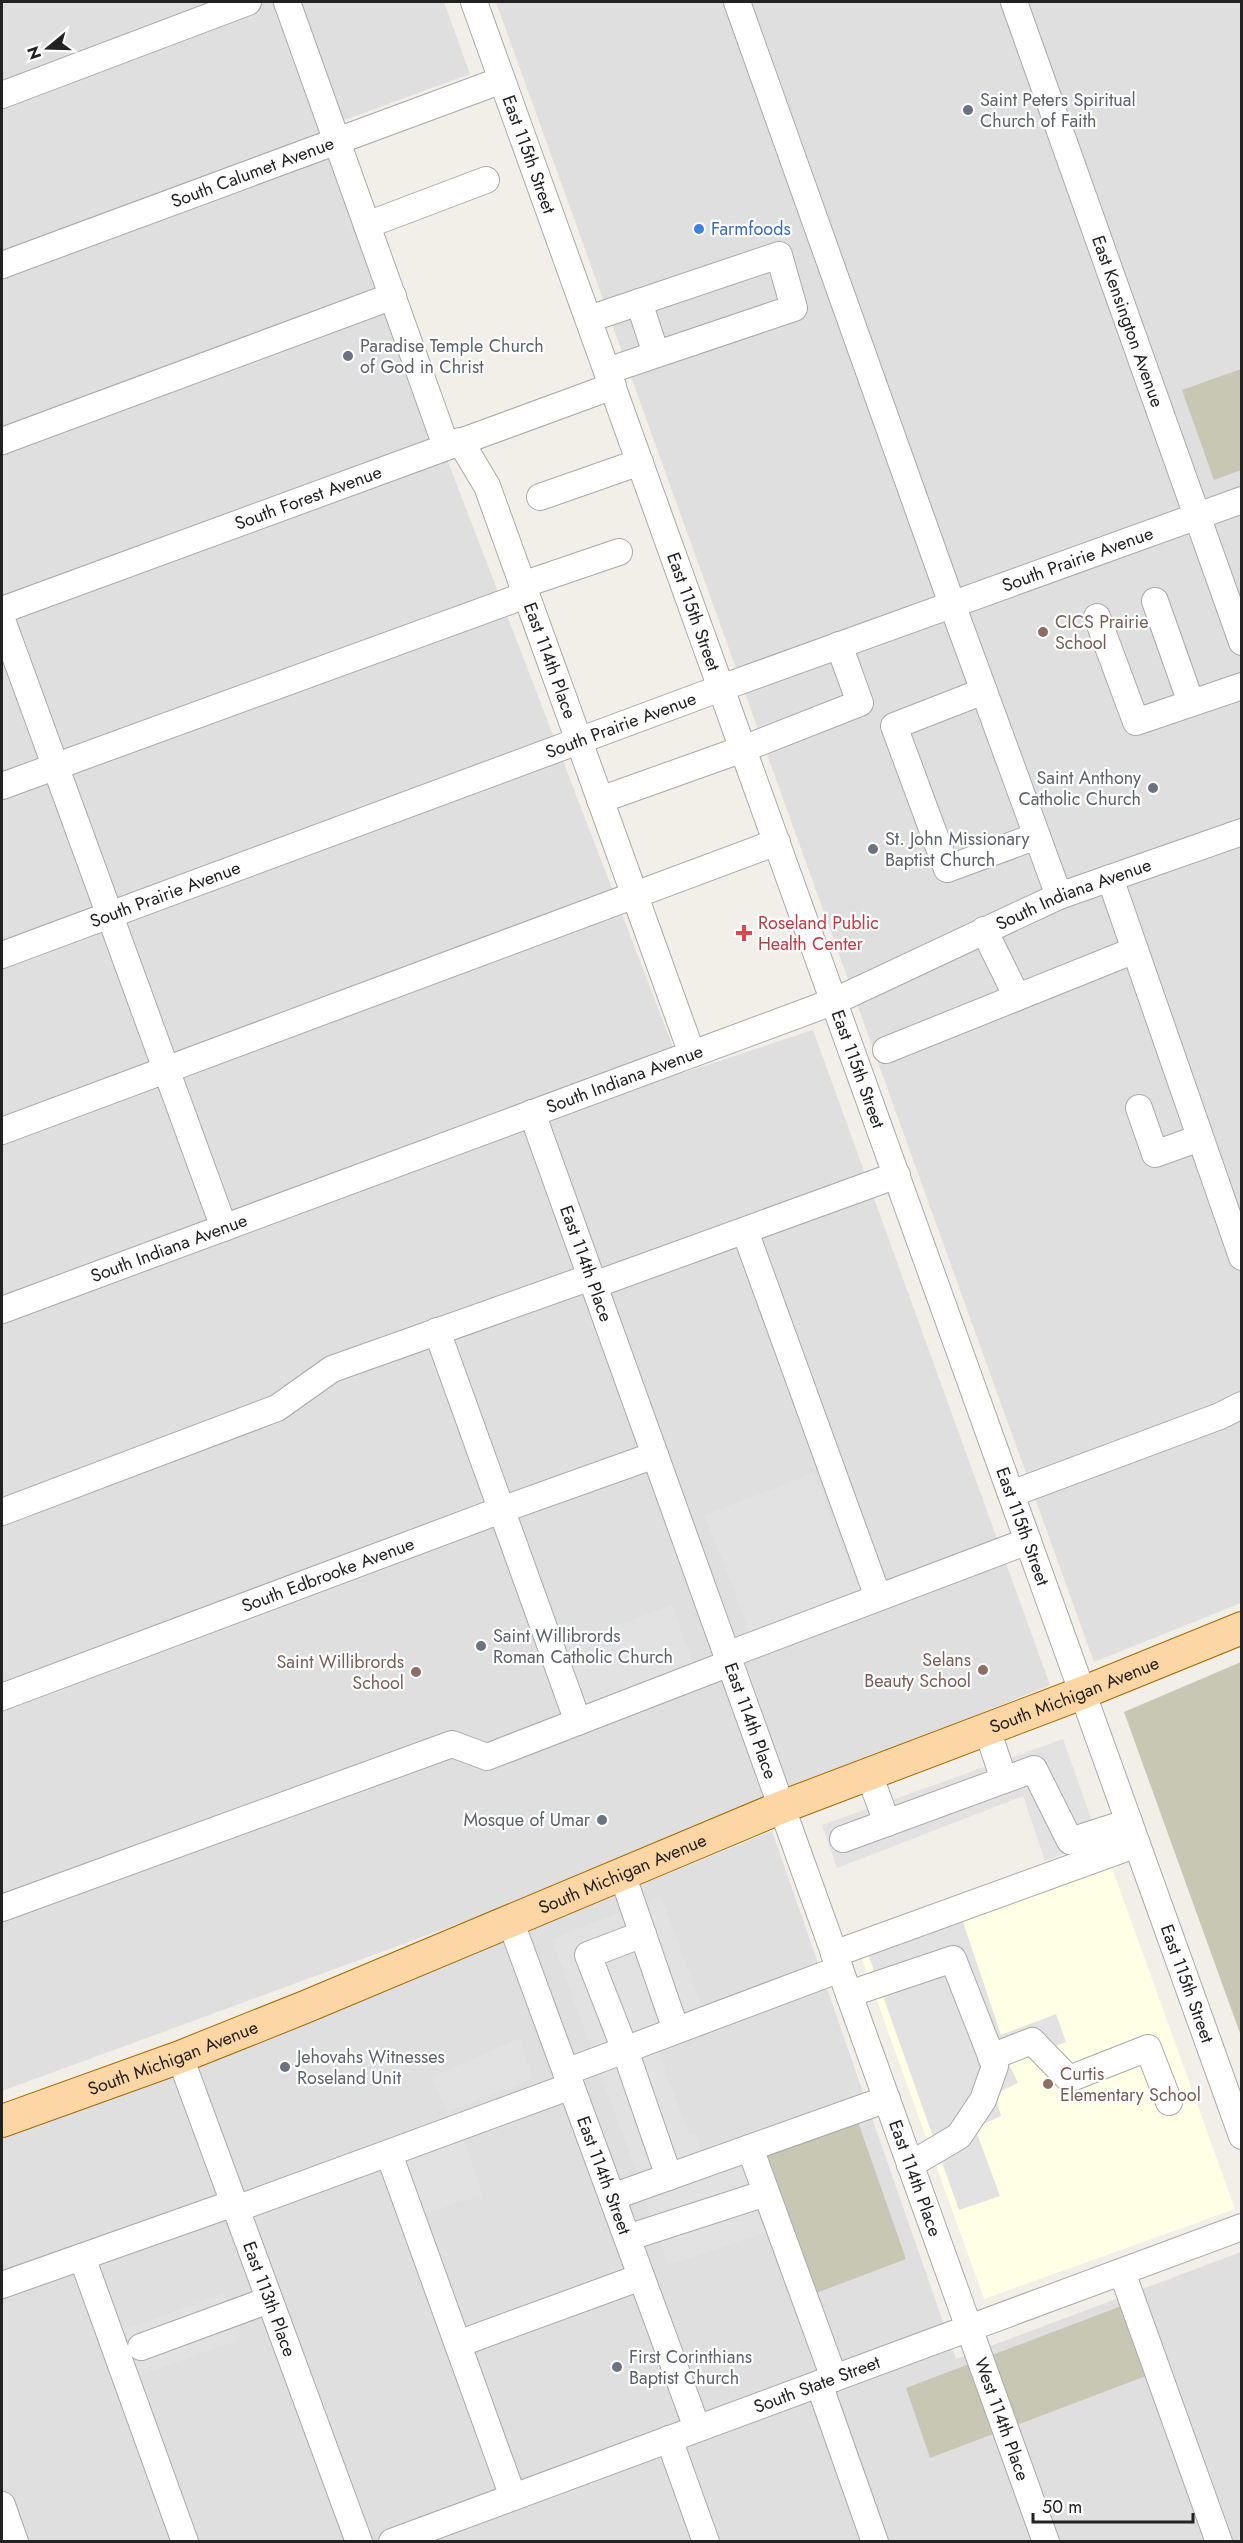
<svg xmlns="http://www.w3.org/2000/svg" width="1243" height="2543" font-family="Jost,sans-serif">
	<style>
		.residential { fill: #e0dfdf }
		.education { fill: #ffffe5 }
		.construction { fill: #c7c7b4 }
		.parking { fill: #e2e2e2 }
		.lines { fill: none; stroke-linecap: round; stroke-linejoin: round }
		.minor-casing { stroke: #a9a9a9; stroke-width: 28 }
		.major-casing { stroke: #a06b00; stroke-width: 34 }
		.minor { stroke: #fff; stroke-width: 26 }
		.major { stroke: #fcd6a4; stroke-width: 32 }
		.worship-dot { fill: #6b7280; stroke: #fff; stroke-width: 2 }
		.shop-dot { fill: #3f7fe0; stroke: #fff; stroke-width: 2 }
		.education-dot { fill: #8d6e63; stroke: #fff; stroke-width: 2 }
		.health-dot { fill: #e0444e; stroke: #fff; stroke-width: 2 }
		.labels { text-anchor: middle; stroke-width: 4.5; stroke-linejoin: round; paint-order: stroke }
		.worship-label { font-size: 18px; fill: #5b616d; stroke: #fff; text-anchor: start }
		.street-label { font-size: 18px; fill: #222; stroke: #fff }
		.shop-label { font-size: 18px; fill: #366cbe; stroke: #fff; text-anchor: start }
		.education-label { font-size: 18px; fill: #785e54; stroke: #fff; text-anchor: start }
		.health-label { font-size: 18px; fill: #be3a42; stroke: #fff; text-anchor: start }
	</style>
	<rect width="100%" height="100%" fill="#f2efe9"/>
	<g class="residential">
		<polygon points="2,2 444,2 470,74 320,129 683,1073 813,1030 1050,1685 512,1904 2,2091"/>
		<polygon points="496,2 1241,2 1241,1603 1094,1662"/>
		<polygon points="772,1831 956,2359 1241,2252 1241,2541 2,2542 2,2139 212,2061"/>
	</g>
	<polygon class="education" points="1112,1868 1235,2209 984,2299 862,1959"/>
	<g class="construction">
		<polygon points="1241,369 1241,470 1214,480 1182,390"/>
		<polygon points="1241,1662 1241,2036 1124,1712"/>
		<polygon points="857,2119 906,2259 811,2295 760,2153"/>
		<polygon points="1124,2305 1146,2376 930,2458 906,2388"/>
	</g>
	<g class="parking">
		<polygon points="814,1473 862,1596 752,1639 705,1515"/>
		<polygon points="672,1605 695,1669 586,1710 562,1645"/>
		<polygon points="1063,1739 1099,1841 1045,1861 1023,1796 837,1868 822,1825"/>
		<polygon points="661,1896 704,2012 593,2053 552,1939"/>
		<polygon points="962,1919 1001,2035 1056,2014 1066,2042 1009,2064 1018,2083 995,2094 1001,2116 975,2128 1000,2196 959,2210 867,1951"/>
		<polygon points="520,2038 532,2079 447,2112 432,2077"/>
		<polygon points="657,2048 689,2134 695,2133 704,2158 640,2181 599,2069"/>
		<polygon points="463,2137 482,2195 421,2215 399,2162"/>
		<polygon points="744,2162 772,2230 669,2265 645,2200"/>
		<polygon points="225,2293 241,2339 132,2378 118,2332"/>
	</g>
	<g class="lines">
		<g class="minor-casing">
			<g id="minor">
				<polyline points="287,2 446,446"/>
				<path id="s1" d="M474 2 1242 2136"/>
				<polyline points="737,2 952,604 1059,896"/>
				<path id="s2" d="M1014 2 1242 642"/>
				<polyline points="2,95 248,2"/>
				<polyline points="367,225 486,180"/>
				<path id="s3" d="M2 265 502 80"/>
				<polyline points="639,302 656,354"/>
				<polyline points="589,319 779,255 794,308 607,371"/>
				<polyline points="2,441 393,296"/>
				<path id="s4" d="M460 441 487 486 692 1054"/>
				<polyline points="540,497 640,462"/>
				<polyline points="522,585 619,552"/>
				<polyline points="1155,601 1191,703"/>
				<path id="s5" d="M2 610 613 386"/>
				<polyline points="1097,617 1136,722 1242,686"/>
				<polyline points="2,620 224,1228"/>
				<polyline points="984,691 894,726 947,869 1037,836"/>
				<polyline points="2,786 526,595"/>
				<polyline points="600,800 743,749 860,703 839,645"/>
				<polyline points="1110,878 1242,1257"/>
				<polyline points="984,930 1017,997"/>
				<path id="s6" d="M2 955 721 688 1242 500"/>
				<polyline points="886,1050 1135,950"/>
				<polyline points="1139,1108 1155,1154 1200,1138"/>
				<path id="s7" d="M532 1113 1046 2542"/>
				<polyline points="2,1131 777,842"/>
				<polyline points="745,1231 878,1597"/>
				<polyline points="594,1285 897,1175"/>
				<path id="s8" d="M2 1310 835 1001 1059 896 1242 832"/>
				<polyline points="437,1331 578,1722"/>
				<polyline points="1011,1494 1220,1416 1242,1405"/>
				<polyline points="2,1512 277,1408 332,1369 591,1277"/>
				<polyline points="727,1655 1028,1541"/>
				<path id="s9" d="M2 1697 501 1510 655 1455"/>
				<polyline points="987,1729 1004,1780"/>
				<polyline points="869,1774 887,1823"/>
				<polyline points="843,1839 1034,1769 1070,1841 1129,1822"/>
				<polyline points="622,1874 676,2030"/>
				<polyline points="2,1908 452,1744 487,1757 730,1663"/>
				<path id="s10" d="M510 1920 697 2428"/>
				<polyline points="643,1934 588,1955 625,2050 669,2177"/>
				<polyline points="834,1954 1137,1844"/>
				<polyline points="849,1994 953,1959 995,2066 983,2100 959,2136 910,2165"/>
				<path id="s11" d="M180 2057 359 2542"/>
				<polyline points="991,2057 1032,2041 1069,2079 1148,2048 1169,2102"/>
				<polyline points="566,2072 840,1969"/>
				<polyline points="750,2148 834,2378"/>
				<polyline points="389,2154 513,2497"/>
				<polyline points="612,2197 887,2099"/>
				<polyline points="236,2209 571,2086"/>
				<polyline points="627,2238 766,2193"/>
				<polyline points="82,2257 185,2542"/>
				<polyline points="1122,2272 1219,2542"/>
				<polyline points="2,2285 234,2203"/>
				<polyline points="458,2344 641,2277"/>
				<polyline points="141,2347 269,2300"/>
				<polyline points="819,2384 875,2542"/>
				<polyline points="669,2439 706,2542"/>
				<polyline points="2,2505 15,2542"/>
				<path id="s12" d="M392 2542 1242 2227"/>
			</g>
		</g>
		<g class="major-casing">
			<g id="major">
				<path id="s13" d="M2 2121 180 2057 305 2007 782 1807 1082 1693 1242 1628"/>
			</g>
		</g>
		<use href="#minor" class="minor"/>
		<use href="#major" class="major"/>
	</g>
	<g class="worship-dot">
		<circle cx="968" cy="110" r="6"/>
		<circle cx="348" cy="356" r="6"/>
		<circle cx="1153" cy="788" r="6"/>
		<circle cx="873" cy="849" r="6"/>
		<circle cx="481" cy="1646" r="6"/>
		<circle cx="602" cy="1820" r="6"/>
		<circle cx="285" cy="2067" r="6"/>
		<circle cx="617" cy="2367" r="6"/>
	</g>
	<circle class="shop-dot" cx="699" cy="229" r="6"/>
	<g class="education-dot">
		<circle cx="1043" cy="632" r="6"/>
		<circle cx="983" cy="1670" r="6"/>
		<circle cx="416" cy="1672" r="6"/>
		<circle cx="1048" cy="2084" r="6"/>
	</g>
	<path class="health-dot" d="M741 924h6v6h6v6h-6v6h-6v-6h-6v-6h6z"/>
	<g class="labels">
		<g class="worship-label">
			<text x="980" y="106">Saint Peters Spiritual<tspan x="980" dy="21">Church of Faith</tspan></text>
			<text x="360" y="352">Paradise Temple Church<tspan x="360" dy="21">of God in Christ</tspan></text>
			<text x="1141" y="784" text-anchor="end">Saint Anthony<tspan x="1141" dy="21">Catholic Church</tspan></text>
			<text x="885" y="845">St. John Missionary<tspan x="885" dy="21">Baptist Church</tspan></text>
			<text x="493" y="1642">Saint Willibrords<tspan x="493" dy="21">Roman Catholic Church</tspan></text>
			<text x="590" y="1826" text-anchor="end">Mosque of Umar</text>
			<text x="297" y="2063">Jehovahs Witnesses<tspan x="297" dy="21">Roseland Unit</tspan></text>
			<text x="629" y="2363">First Corinthians<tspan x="629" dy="21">Baptist Church</tspan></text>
		</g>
		<g class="street-label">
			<text dy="6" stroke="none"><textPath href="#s1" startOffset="162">East 115th Street</textPath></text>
			<text dy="6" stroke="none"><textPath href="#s3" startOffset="267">South Calumet Avenue</textPath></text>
			<text dy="6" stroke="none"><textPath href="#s2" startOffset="339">East Kensington Avenue</textPath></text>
			<text dy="6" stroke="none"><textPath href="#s5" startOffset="326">South Forest Avenue</textPath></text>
			<text dy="6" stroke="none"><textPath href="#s6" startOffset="1146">South Prairie Avenue</textPath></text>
			<text dy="6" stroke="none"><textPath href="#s1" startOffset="648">East 115th Street</textPath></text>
			<text dy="6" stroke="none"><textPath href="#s4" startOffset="238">East 114th Place</textPath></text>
			<text dy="6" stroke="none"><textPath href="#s6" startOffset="660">South Prairie Avenue</textPath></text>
			<text dy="6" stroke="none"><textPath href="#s8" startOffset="1150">South Indiana Avenue</textPath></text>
			<text dy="6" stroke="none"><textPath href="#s6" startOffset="174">South Prairie Avenue</textPath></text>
			<text dy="6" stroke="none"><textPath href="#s1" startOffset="1134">East 115th Street</textPath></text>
			<text dy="6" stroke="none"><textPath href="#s8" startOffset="664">South Indiana Avenue</textPath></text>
			<text dy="6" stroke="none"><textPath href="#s8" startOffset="178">South Indiana Avenue</textPath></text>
			<text dy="6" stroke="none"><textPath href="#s7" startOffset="160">East 114th Place</textPath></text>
			<text dy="6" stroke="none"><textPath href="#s1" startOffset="1620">East 115th Street</textPath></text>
			<text dy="6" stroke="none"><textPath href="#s9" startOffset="348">South Edbrooke Avenue</textPath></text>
			<text dy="6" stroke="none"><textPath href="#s13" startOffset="1154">South Michigan Avenue</textPath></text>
			<text dy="6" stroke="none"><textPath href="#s7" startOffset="646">East 114th Place</textPath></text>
			<text dy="6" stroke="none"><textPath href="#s13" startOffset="668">South Michigan Avenue</textPath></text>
			<text dy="6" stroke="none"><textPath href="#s1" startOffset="2106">East 115th Street</textPath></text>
			<text dy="6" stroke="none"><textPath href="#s13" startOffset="182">South Michigan Avenue</textPath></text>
			<text dy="6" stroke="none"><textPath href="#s10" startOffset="272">East 114th Street</textPath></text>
			<text dy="6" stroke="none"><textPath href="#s7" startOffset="1132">East 114th Place</textPath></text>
			<text dy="6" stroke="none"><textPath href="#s11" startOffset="258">East 113th Place</textPath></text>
			<text dy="6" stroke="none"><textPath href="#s12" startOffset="453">South State Street</textPath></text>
			<text dy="6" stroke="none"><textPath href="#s7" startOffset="1388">West 114th Place</textPath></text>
		</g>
		<g class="shop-label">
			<text x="711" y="235">Farmfoods</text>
		</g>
		<g class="education-label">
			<text x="1055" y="628">CICS Prairie<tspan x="1055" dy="21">School</tspan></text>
			<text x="971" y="1666" text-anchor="end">Selans<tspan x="971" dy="21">Beauty School</tspan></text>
			<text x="404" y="1668" text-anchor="end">Saint Willibrords<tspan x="404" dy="21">School</tspan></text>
			<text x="1060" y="2080">Curtis<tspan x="1060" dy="21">Elementary School</tspan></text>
		</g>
		<g class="health-label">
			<text x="758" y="929">Roseland Public<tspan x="758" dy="21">Health Center</tspan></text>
		</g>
	</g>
	<rect width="1243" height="2543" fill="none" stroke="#222222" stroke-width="6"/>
	<g transform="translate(48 48) rotate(251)" stroke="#ffffff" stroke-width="4.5" paint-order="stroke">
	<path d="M0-4.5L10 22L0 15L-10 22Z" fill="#222222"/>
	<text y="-9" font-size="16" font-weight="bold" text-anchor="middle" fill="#222222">N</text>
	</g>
	<path d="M1033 2513v9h160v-9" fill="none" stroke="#222222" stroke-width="3"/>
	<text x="1042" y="2513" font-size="18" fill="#222222" stroke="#ffffff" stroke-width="4.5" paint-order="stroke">50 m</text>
</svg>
